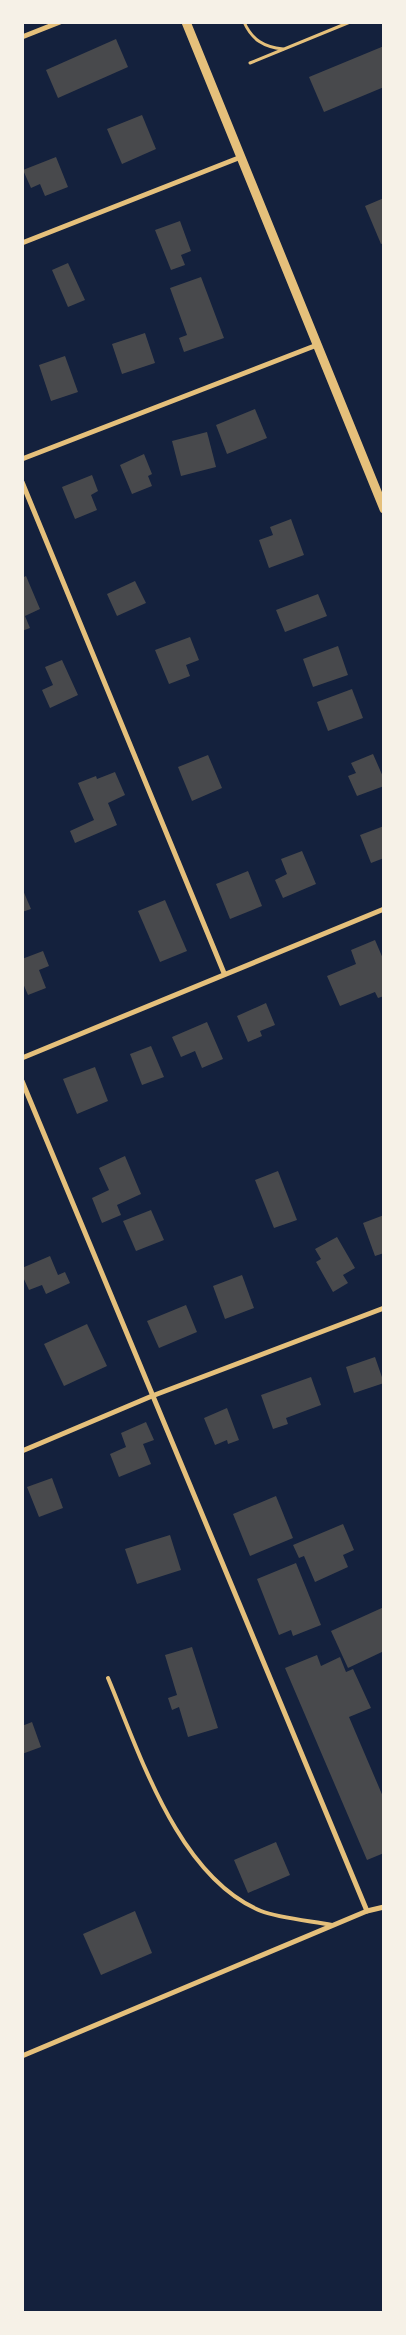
<svg xmlns="http://www.w3.org/2000/svg" width="406" height="2335" font-family="'DM Sans',sans-serif">
	<style>
		.building { fill: #48494c }
		.lines { fill: none; stroke-linecap: round; stroke-linejoin: round }
		.path { stroke: #e5c07b; stroke-width: 3 }
		.service { stroke: #e5c07b; stroke-width: 4 }
		.minor { stroke: #e5c07b; stroke-width: 5 }
		.tertiary { stroke: #e5c07b; stroke-width: 9 }
	</style>
	<rect width="100%" height="100%" fill="#14213d"/>
	<g class="building">
		<polygon points="116,39 128,67 58,98 46,70"/>
		<polygon points="384,46 384,87 324,112 309,77"/>
		<polygon points="142,115 156,149 122,164 107,129"/>
		<polygon points="56,157 68,187 45,196 40,184 31,188 23,170"/>
		<polygon points="384,198 384,243 381,244 365,206"/>
		<polygon points="180,221 191,251 181,255 185,265 171,270 155,230"/>
		<polygon points="68,263 85,300 68,307 52,270"/>
		<polygon points="201,277 224,338 184,352 179,338 187,335 170,288"/>
		<polygon points="145,333 155,363 122,374 112,344"/>
		<polygon points="65,356 78,392 51,401 39,365"/>
		<polygon points="255,409 267,438 227,454 216,425"/>
		<polygon points="207,432 216,467 181,476 172,441"/>
		<polygon points="144,454 152,474 148,476 152,486 132,494 120,465"/>
		<polygon points="92,475 98,491 91,495 97,510 75,519 62,487"/>
		<polygon points="291,519 304,555 269,568 259,540 273,535 270,527"/>
		<polygon points="26,576 40,609 25,616 30,628 22,631 22,578"/>
		<polygon points="135,581 146,603 117,616 107,594"/>
		<polygon points="318,594 327,616 285,632 276,610"/>
		<polygon points="190,637 199,660 186,665 190,676 169,684 155,650"/>
		<polygon points="338,646 348,675 313,687 303,659"/>
		<polygon points="62,660 78,695 50,708 42,690 53,685 45,667"/>
		<polygon points="352,689 363,718 328,731 317,702"/>
		<polygon points="373,754 384,779 384,786 357,796 348,776 356,773 351,763"/>
		<polygon points="208,755 222,788 192,801 178,767"/>
		<polygon points="115,772 125,795 108,803 117,825 75,843 70,831 94,820 78,783 96,776 97,779"/>
		<polygon points="384,826 384,858 371,863 360,835"/>
		<polygon points="302,851 316,884 283,898 275,880 287,874 281,859"/>
		<polygon points="248,871 262,906 230,919 216,884"/>
		<polygon points="22,888 31,909 22,912"/>
		<polygon points="165,900 187,951 160,962 138,911"/>
		<polygon points="375,940 384,961 384,996 378,998 375,992 340,1006 327,976 356,964 351,950"/>
		<polygon points="43,951 49,966 39,970 46,988 28,995 22,981 22,959"/>
		<polygon points="266,1003 275,1025 260,1031 262,1036 248,1042 237,1016"/>
		<polygon points="207,1022 223,1059 202,1068 195,1051 181,1057 172,1037"/>
		<polygon points="151,1046 164,1077 142,1085 130,1054"/>
		<polygon points="95,1067 108,1101 77,1114 63,1079"/>
		<polygon points="125,1156 141,1194 117,1205 121,1215 102,1223 92,1198 109,1190 99,1168"/>
		<polygon points="278,1171 297,1220 274,1228 255,1180"/>
		<polygon points="151,1210 164,1240 136,1251 123,1221"/>
		<polygon points="384,1215 384,1253 375,1256 363,1223"/>
		<polygon points="337,1237 355,1268 343,1275 348,1283 333,1292 316,1262 321,1259 315,1249"/>
		<polygon points="50,1256 58,1275 65,1272 70,1283 46,1294 42,1285 29,1290 22,1275 22,1268"/>
		<polygon points="242,1275 254,1308 225,1319 213,1286"/>
		<polygon points="186,1305 197,1332 159,1348 147,1321"/>
		<polygon points="87,1324 107,1366 64,1386 44,1344"/>
		<polygon points="375,1357 384,1383 354,1393 346,1367"/>
		<polygon points="311,1377 321,1405 286,1418 288,1424 273,1429 261,1395"/>
		<polygon points="227,1408 239,1440 228,1444 227,1440 215,1445 204,1418"/>
		<polygon points="146,1422 154,1440 143,1444 151,1464 119,1477 110,1454 126,1447 121,1433"/>
		<polygon points="52,1478 63,1508 39,1517 27,1487"/>
		<polygon points="276,1496 293,1538 250,1556 233,1514"/>
		<polygon points="343,1524 354,1550 343,1555 348,1567 315,1582 304,1556 299,1558 293,1545"/>
		<polygon points="170,1535 181,1570 137,1584 125,1549"/>
		<polygon points="296,1563 321,1625 293,1636 291,1630 279,1635 257,1579"/>
		<polygon points="384,1607 384,1651 348,1668 331,1631"/>
		<polygon points="192,1647 218,1728 188,1737 179,1707 172,1710 168,1698 177,1695 165,1655"/>
		<polygon points="317,1655 321,1666 340,1657 346,1672 353,1669 371,1708 349,1717 384,1799 384,1853 367,1860 285,1668"/>
		<polygon points="32,1722 41,1747 22,1754 22,1726"/>
		<polygon points="276,1842 290,1875 248,1893 234,1860"/>
		<polygon points="135,1911 152,1953 101,1975 83,1934"/>
	</g>
	<g class="lines">
		<g class="path">
			<path d="M244 22C252 40 264 47 283 49"/>
			<polyline points="250,63 350,22"/>
		</g>
		<path class="service" d="M108 1678C140 1754 178 1877 261 1911 279 1918 311 1921 332 1925"/>
		<g class="minor">
			<polyline points="22,37 60,22"/>
			<polyline points="22,243 241,157"/>
			<polyline points="22,459 317,345"/>
			<polyline points="22,482 224,973"/>
			<polyline points="22,1058 384,909"/>
			<polyline points="22,1081 367,1911"/>
			<polyline points="22,1451 152,1396 384,1308"/>
			<polyline points="22,2056 367,1911 384,1907"/>
		</g>
		<polyline class="tertiary" points="186,22 384,509"/>
	</g>
	<rect width="406" height="2335" fill="none" stroke="#f6f1e7" stroke-width="48"/>
</svg>
